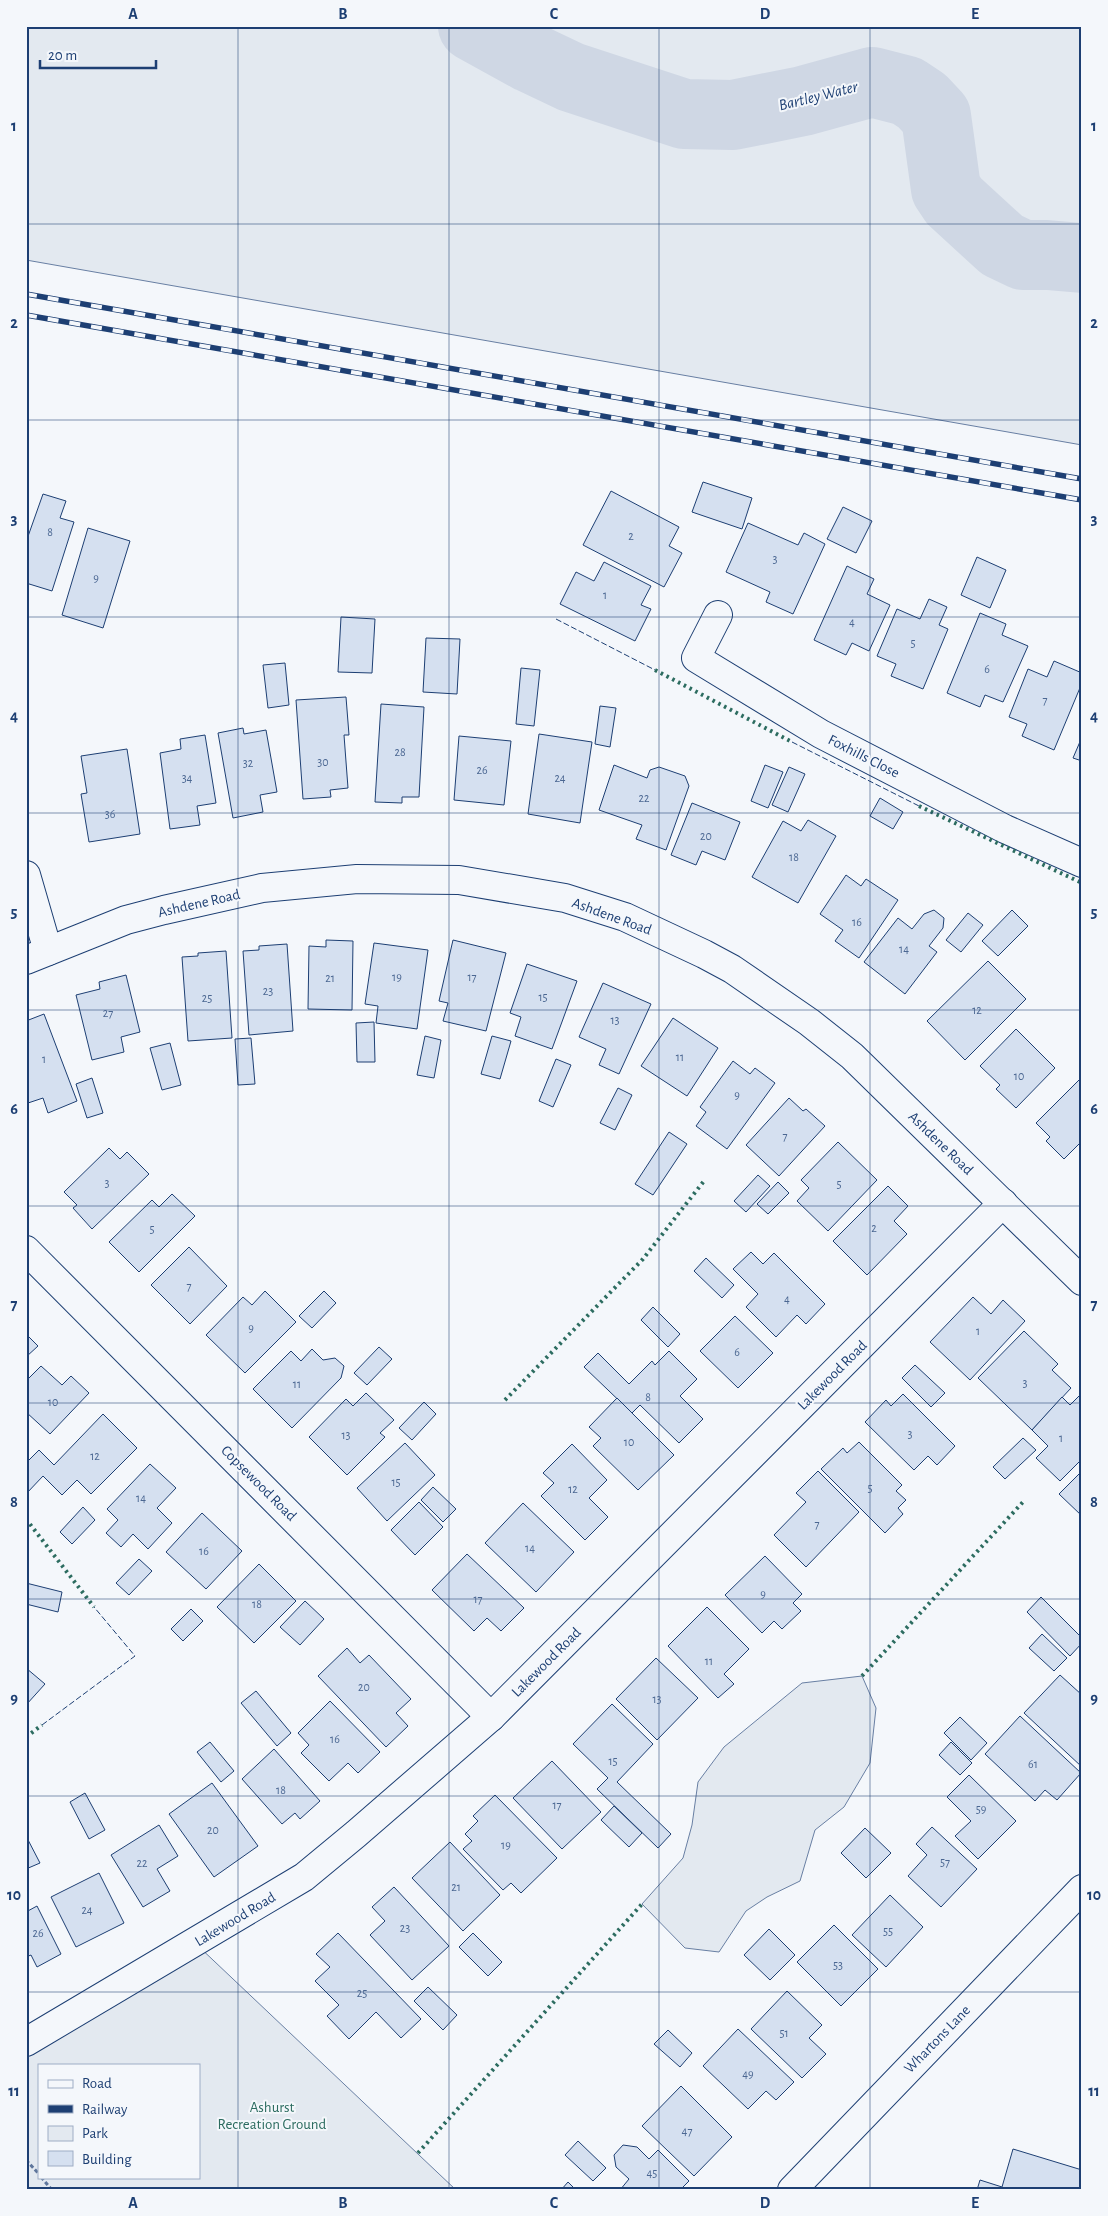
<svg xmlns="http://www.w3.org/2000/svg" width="1108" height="2216" font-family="'Alegreya Sans',sans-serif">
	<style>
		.green { fill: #e3e9f0; stroke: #687fa3; fill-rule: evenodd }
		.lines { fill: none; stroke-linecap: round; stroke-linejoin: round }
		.river { stroke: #cfd7e4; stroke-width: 70 }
		.building { fill: #d5e0f0; stroke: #1d3f73 }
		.street-casing { stroke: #1d3f73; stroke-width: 30 }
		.path { stroke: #5e769c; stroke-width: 3; stroke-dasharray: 4 2.5; stroke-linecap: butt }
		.street { stroke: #f4f7fb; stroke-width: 28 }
		.rail-casing { stroke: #1d3f73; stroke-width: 5.5 }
		.rail { stroke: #f4f7fb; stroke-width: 4; stroke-dasharray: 11; stroke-linecap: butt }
		.hedge { stroke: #2c6c60; stroke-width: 4; stroke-dasharray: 2.5 4; stroke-linecap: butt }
		.fence { stroke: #1d3f73; stroke-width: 1; stroke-dasharray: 6 2.5; stroke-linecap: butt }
		.grid { fill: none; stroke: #1d3f73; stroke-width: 1; stroke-opacity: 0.55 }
		.labels { text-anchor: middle; stroke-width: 4; stroke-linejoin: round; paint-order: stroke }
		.number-label { font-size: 12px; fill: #4b6792 }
		.street-label { font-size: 15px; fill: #1d3f73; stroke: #f4f7fb }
		.park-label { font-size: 15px; fill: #2c6c60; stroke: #f4f7fb }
		.water-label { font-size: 16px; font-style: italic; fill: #1d3f73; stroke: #f4f7fb }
		.neatline { fill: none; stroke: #1d3f73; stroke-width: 2 }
		.grid-label { font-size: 16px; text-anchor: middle; font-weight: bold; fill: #1d3f73 }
	</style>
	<rect width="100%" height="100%" fill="#f4f7fb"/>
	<g class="green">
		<polygon points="26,26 1082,26 1082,248 1030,239 980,212 953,170 925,88 903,70 884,71 736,105 691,106 601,86 511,47 502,63 588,111 665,138 845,107 883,103 907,112 916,125 923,158 948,212 1013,274 1053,285 1082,286 1082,445 26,260"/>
		<polygon points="862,1676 876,1708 870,1763 844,1807 815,1830 800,1881 767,1897 746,1911 719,1952 685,1948 642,1904 683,1858 692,1825 698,1782 724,1747 802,1683"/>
		<path d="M195 1943 456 2190H26V2042ZM39 2065H199V2177H39Z"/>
	</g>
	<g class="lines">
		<polyline class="river" points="473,26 531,58 571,77 684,114 733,115 803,101 872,82 907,91 922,101 936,116 946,189 954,201 1002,245 1023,255 1047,255 1082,258"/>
	</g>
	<g class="building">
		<polygon points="703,482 752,498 742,529 692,512"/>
		<polygon points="611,491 679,527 669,546 682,553 664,587 583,545"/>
		<polygon points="43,494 66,501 60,518 74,522 52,591 26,583 26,542"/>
		<polygon points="843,507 872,521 856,553 827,539"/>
		<polygon points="748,523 798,545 804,533 825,544 793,614 766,602 770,592 726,572"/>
		<polygon points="88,528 130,541 103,628 62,615"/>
		<polygon points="977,557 1006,570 990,608 961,595"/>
		<polygon points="604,562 651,586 641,605 651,609 635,641 560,604 576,572 594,581"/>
		<polygon points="847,566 874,579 867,594 890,605 869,651 852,643 846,655 814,640"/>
		<polygon points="929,599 947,607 939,625 948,629 923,689 891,676 896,664 877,656 897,609 920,619"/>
		<polygon points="980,613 1006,624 1002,635 1028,646 1003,702 985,695 980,707 947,693"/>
		<polygon points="341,617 375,619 372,673 338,672"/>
		<polygon points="426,638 460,639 457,694 423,692"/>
		<polygon points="1054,661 1082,673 1082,683 1054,750 1022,736 1027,724 1009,717 1028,669 1047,677"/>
		<polygon points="285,663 289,705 268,708 263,665"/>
		<polygon points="521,668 540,670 534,726 516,724"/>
		<polygon points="346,697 349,735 344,735 348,788 330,790 331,797 303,799 296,700"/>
		<polygon points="381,704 424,707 419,797 402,797 402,803 375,802"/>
		<polygon points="600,706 616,708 610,747 595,744"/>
		<polygon points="243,728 244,734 266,730 277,792 260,795 263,812 233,818 218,733"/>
		<polygon points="539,734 592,742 580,823 528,814"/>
		<polygon points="205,735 216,803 197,806 200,825 170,829 160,753 181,749 180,739"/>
		<polygon points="459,736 511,741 504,805 454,800"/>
		<polygon points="1082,737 1082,761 1073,758"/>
		<polygon points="127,749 140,834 89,842 81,794 87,793 81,756"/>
		<polygon points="614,765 647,778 650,770 659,767 685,776 689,786 666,850 636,839 642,825 599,810"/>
		<polygon points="765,765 783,772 768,808 751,801"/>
		<polygon points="789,767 805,774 788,812 772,805"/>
		<polygon points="880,798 903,812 893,829 870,816"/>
		<polygon points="692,803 740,822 725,860 702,851 696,865 671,855"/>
		<polygon points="808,820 836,836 798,903 752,877 783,821 801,831"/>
		<polygon points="846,875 861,886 866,879 898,900 859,958 835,941 843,930 820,914"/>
		<polygon points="934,910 944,918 943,928 929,946 937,952 905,994 864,962 898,918 912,929 924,914"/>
		<polygon points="1012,910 1028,926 998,956 982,941"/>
		<polygon points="968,913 983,925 961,952 946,940"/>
		<polygon points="326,940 353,941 352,1010 308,1009 309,946 326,947"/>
		<polygon points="453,940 506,953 486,1031 443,1021 448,1003 439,1001"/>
		<polygon points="374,943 428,950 417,1029 376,1023 378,1006 365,1004"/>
		<polygon points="287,944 293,1031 249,1035 243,951 259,950 259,946"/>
		<polygon points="226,951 232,1038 188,1041 182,957 198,956 198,953"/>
		<polygon points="988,961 1026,999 965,1060 927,1021"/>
		<polygon points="527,964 577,981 552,1049 515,1036 521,1017 510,1013"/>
		<polygon points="126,975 140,1032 121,1037 124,1052 92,1060 76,995 100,989 99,982"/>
		<polygon points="603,983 651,1004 619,1074 599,1065 606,1049 579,1037"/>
		<polygon points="44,1014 77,1101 48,1113 43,1098 28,1103 26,1098 26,1021"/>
		<polygon points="673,1018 718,1048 687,1096 641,1066"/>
		<polygon points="374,1022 375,1062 357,1062 356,1023"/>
		<polygon points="1016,1029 1055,1068 1016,1108 996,1089 1000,1085 980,1066"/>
		<polygon points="425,1036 441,1040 434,1078 417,1075"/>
		<polygon points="492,1036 511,1041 500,1079 481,1074"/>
		<polygon points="251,1038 255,1084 238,1085 235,1039"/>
		<polygon points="170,1043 181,1085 162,1090 150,1048"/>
		<polygon points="556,1059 571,1065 553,1107 539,1101"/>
		<polygon points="733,1061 750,1074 755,1068 775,1083 727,1149 696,1126 706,1112 700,1107"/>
		<polygon points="1082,1077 1082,1141 1064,1159 1046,1141 1050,1137 1036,1123"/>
		<polygon points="92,1078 103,1113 87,1118 76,1084"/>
		<polygon points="618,1088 632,1095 615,1130 600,1123"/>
		<polygon points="789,1098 803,1111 806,1109 825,1126 779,1176 746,1145"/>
		<polygon points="669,1132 687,1144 653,1195 635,1184"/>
		<polygon points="838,1142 877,1180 828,1231 797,1201 809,1188 801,1180"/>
		<polygon points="109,1148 120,1159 127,1152 149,1174 92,1229 73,1208 77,1205 64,1192"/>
		<polygon points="758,1175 770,1186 746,1212 734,1201"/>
		<polygon points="778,1182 789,1193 768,1214 757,1204"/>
		<polygon points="888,1186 908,1206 894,1221 907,1234 867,1275 833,1241"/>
		<polygon points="172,1194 195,1216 139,1272 109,1242 152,1200 159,1207"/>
		<polygon points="189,1247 227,1286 190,1324 151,1285"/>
		<polygon points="751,1252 763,1264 774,1253 825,1304 806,1324 797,1315 776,1337 746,1307 758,1294 733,1269"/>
		<polygon points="706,1258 734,1285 722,1298 694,1271"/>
		<polygon points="265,1291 296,1322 245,1373 206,1335 243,1297 252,1305"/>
		<polygon points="324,1291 336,1303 312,1328 299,1316"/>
		<polygon points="973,1297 991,1314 1003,1300 1025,1321 970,1380 930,1342"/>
		<polygon points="653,1307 680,1334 668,1347 641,1320"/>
		<polygon points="735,1316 773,1353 738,1388 700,1351"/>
		<polygon points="1024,1331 1058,1364 1052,1370 1071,1388 1032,1430 978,1378"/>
		<polygon points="26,1334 38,1346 26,1357"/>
		<polygon points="379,1347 392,1359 367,1385 354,1373"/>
		<polygon points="312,1349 323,1360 335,1358 344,1366 341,1378 292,1428 253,1389 291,1351 301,1361"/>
		<polygon points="669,1351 697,1379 680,1396 703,1419 679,1443 640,1405 632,1413 584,1367 598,1353 629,1384 652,1361 655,1365"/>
		<polygon points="915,1365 945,1393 931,1407 902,1378"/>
		<polygon points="41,1366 62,1385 71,1376 89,1393 50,1434 26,1412 26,1381"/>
		<polygon points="366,1393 394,1420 380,1433 385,1437 347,1475 309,1437 346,1399 353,1406"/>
		<polygon points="1082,1393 1082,1459 1060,1481 1036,1458 1048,1446 1032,1430 1062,1397 1070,1405"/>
		<polygon points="903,1394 955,1446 937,1465 928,1456 914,1470 865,1422 886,1400 891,1406"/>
		<polygon points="617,1398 674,1455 638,1490 593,1446 601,1438 589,1427"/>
		<polygon points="424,1402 436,1414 412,1440 399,1428"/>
		<polygon points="103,1414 137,1448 91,1494 77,1480 62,1495 43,1476 26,1494 26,1463 39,1450 54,1465"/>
		<polygon points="1023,1438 1036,1450 1005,1479 993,1467"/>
		<polygon points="859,1442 902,1485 896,1491 906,1500 898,1508 903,1514 885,1533 821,1469 843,1448 847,1453"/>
		<polygon points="405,1443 435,1475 387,1521 357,1488"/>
		<polygon points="572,1444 607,1480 589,1498 608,1517 585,1540 541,1496 554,1483 543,1473"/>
		<polygon points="150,1464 176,1488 157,1508 172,1523 148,1549 133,1534 121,1547 106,1533 118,1520 107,1509"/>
		<polygon points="818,1471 859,1512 806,1567 774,1535 806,1502 796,1493"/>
		<polygon points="1081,1472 1082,1473 1082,1516 1059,1494"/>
		<polygon points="433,1487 456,1509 443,1522 421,1500"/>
		<polygon points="419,1502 443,1527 415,1555 391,1530"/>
		<polygon points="523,1503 574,1552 536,1592 485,1543"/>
		<polygon points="83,1507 95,1520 72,1544 60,1532"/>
		<polygon points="202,1513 242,1551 206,1589 166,1552"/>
		<polygon points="467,1554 524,1608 501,1631 487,1618 474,1631 432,1590"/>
		<polygon points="765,1556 802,1594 793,1603 801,1611 782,1629 774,1621 762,1633 725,1595"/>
		<polygon points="139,1559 152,1571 129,1595 116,1583"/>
		<polygon points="259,1564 296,1601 254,1643 217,1607"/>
		<polygon points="26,1583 62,1592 58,1612 26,1604"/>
		<polygon points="1041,1597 1082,1638 1082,1643 1070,1656 1027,1612"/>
		<polygon points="305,1601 324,1619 300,1645 280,1627"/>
		<polygon points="707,1607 749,1649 724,1674 734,1684 718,1698 668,1646"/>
		<polygon points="191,1609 203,1621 183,1641 171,1629"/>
		<polygon points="1042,1634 1067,1658 1054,1671 1029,1648"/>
		<polygon points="347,1648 360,1663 369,1655 411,1699 396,1713 408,1726 386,1747 318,1676"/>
		<polygon points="656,1658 698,1698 657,1740 616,1699"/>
		<polygon points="26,1668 45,1684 26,1705"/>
		<polygon points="1060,1675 1082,1695 1082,1767 1024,1713"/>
		<polygon points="256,1691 291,1733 277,1746 241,1703"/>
		<polygon points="330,1701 380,1752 358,1773 348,1763 329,1781 301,1753 309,1745 298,1733"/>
		<polygon points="612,1704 653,1744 617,1782 671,1834 658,1848 597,1789 608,1778 573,1744"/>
		<polygon points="1020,1716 1081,1773 1057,1800 1045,1790 1035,1801 985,1754"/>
		<polygon points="960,1717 987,1743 971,1760 944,1733"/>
		<polygon points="210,1742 234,1771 221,1782 197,1752"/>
		<polygon points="951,1742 972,1763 960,1775 939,1755"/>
		<polygon points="274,1749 320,1801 300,1819 295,1813 282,1824 242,1779"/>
		<polygon points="552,1761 601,1812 562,1849 513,1798"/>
		<polygon points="969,1775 1016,1821 978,1859 955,1836 971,1821 947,1797"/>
		<polygon points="212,1783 258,1846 214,1877 169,1814"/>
		<polygon points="85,1793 105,1830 89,1839 70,1802"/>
		<polygon points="495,1795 557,1858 521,1893 511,1883 503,1890 463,1849 472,1841 465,1834 478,1821 473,1816"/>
		<polygon points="614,1806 642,1833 629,1847 601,1820"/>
		<polygon points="159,1825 178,1856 157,1869 170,1891 143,1907 111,1855"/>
		<polygon points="932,1827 977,1869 941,1907 908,1876 927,1855 916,1844"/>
		<polygon points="865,1828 891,1853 866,1878 841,1853"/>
		<polygon points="26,1836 40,1863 26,1869"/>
		<polygon points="450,1842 500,1895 463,1931 412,1878"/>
		<polygon points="99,1873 124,1923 76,1947 51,1897"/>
		<polygon points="394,1887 449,1946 412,1980 370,1935 385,1921 372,1907"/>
		<polygon points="890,1895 923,1927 886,1967 852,1935"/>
		<polygon points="37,1906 61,1954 37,1967 31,1955 26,1957 26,1912"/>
		<polygon points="834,1925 878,1969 841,2006 797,1962"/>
		<polygon points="769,1929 795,1955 770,1980 744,1955"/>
		<polygon points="338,1933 421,2019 401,2038 376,2012 349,2039 327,2016 339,2005 315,1981 330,1967 316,1954"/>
		<polygon points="473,1933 502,1962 488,1976 459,1947"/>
		<polygon points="428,1987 457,2015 443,2030 414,2001"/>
		<polygon points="787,1991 822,2025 809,2038 826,2054 802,2078 751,2029"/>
		<polygon points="738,2029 794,2082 776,2100 766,2091 748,2109 703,2066"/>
		<polygon points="668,2030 692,2053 680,2067 654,2044"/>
		<polygon points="681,2086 732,2137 694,2176 642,2126"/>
		<polygon points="578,2141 606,2168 593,2181 565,2155"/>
		<polygon points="623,2145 637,2147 649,2159 658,2150 689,2181 680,2190 620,2190 629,2179 616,2167 614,2155"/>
		<polygon points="1013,2149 1082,2170 1080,2190 977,2190 980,2180 1002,2187"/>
		<polygon points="568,2182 576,2190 561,2190"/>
	</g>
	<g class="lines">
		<g class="street-casing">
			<g id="street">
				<polyline points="718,615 696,658 821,734 1005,829 1082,863"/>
				<polyline points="26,875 48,951"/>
				<polyline points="26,960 126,920 164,910 262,888 357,879 459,880 565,898 625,917 704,954 732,969 809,1022 852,1056 1082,1281"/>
				<polyline points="26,1250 491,1717"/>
				<polyline points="26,2042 304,1877 356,1834 491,1717 1003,1203"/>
				<polyline points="792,2190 1082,1889"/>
			</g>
		</g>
		<g class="path">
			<polyline points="26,2160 39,2174"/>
			<polyline points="41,2177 52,2190"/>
		</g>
		<use href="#street" class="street"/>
		<g class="rail-casing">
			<g id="rail">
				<polyline points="26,294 1082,479"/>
				<polyline points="26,315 1082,500"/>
			</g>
		</g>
		<use href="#rail" class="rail"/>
		<g class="hedge">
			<polyline points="655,670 792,742"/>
			<polyline points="919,806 1082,883"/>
			<polyline points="505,1400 643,1259 704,1181"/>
			<polyline points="26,1519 94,1607"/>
			<polyline points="862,1676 1023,1502"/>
			<polyline points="26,1737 42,1725"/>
			<polyline points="418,2153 642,1904"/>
		</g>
		<g class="fence">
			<polyline points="556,619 655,670"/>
			<polyline points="792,742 919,806"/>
			<polyline points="42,1725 135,1656 94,1607"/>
		</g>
	</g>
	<path class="grid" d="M238 26V2190M449 26V2190M659 26V2190M870 26V2190M26 224H1082M26 420H1082M26 617H1082M26 813H1082M26 1010H1082M26 1206H1082M26 1403H1082M26 1599H1082M26 1796H1082M26 1992H1082"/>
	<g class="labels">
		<g class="number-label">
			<text x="50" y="536">8</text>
			<text x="631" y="540">2</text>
			<text x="775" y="563">3</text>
			<text x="96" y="582">9</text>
			<text x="605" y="599">1</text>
			<text x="852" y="626">4</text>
			<text x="913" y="647">5</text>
			<text x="987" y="673">6</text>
			<text x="1045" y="704">7</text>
			<text x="400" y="756">28</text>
			<text x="323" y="766">30</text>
			<text x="248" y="767">32</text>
			<text x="482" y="774">26</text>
			<text x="187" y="782">34</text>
			<text x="560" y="782">24</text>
			<text x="644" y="802">22</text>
			<text x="110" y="818">36</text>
			<text x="706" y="840">20</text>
			<text x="794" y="861">18</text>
			<text x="857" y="926">16</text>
			<text x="904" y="953">14</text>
			<text x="397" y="981">19</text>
			<text x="472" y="981">17</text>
			<text x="330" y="982">21</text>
			<text x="268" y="995">23</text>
			<text x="543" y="1001">15</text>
			<text x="207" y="1002">25</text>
			<text x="977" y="1014">12</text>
			<text x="108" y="1017">27</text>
			<text x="615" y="1024">13</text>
			<text x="680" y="1061">11</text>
			<text x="44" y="1063">1</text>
			<text x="1019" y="1080">10</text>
			<text x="737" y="1099">9</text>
			<text x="785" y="1140">7</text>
			<text x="107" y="1187">3</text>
			<text x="839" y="1188">5</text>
			<text x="874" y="1232">2</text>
			<text x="152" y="1233">5</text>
			<text x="189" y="1290">7</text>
			<text x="787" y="1303">4</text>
			<text x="251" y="1332">9</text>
			<text x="978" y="1335">1</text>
			<text x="737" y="1356">6</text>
			<text x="1025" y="1387">3</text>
			<text x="297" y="1388">11</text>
			<text x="648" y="1401">8</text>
			<text x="53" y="1406">10</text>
			<text x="910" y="1438">3</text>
			<text x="346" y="1439">13</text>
			<text x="1061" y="1442">1</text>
			<text x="629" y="1446">10</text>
			<text x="95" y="1460">12</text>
			<text x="396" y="1486">15</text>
			<text x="870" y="1492">5</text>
			<text x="573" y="1493">12</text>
			<text x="141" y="1502">14</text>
			<text x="817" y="1528">7</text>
			<text x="530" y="1552">14</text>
			<text x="204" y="1555">16</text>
			<text x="763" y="1598">9</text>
			<text x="478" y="1603">17</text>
			<text x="257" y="1608">18</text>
			<text x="709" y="1665">11</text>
			<text x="364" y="1691">20</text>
			<text x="657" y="1703">13</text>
			<text x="335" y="1743">16</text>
			<text x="613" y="1765">15</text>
			<text x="1033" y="1768">61</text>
			<text x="281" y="1794">18</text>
			<text x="557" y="1809">17</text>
			<text x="981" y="1813">59</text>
			<text x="213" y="1834">20</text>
			<text x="506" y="1849">19</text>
			<text x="945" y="1866">57</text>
			<text x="142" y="1867">22</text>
			<text x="456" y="1891">21</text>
			<text x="87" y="1914">24</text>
			<text x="405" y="1932">23</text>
			<text x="888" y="1935">55</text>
			<text x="38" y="1937">26</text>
			<text x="838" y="1969">53</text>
			<text x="362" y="1997">25</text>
			<text x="784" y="2037">51</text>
			<text x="748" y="2078">49</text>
			<text x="687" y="2135">47</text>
			<text x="652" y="2177">45</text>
		</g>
		<g class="street-label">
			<text transform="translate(864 756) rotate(27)" y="5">Foxhills Close</text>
			<text transform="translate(199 903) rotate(-13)" y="5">Ashdene Road</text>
			<text transform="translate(612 916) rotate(20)" y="5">Ashdene Road</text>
			<text transform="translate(941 1143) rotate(44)" y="5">Ashdene Road</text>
			<text transform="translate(832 1375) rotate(-45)" y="5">Lakewood Road</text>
			<text transform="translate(259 1483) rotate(45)" y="5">Copsewood Road</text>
			<text transform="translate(546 1662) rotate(-45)" y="5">Lakewood Road</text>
			<text transform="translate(235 1919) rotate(-31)" y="5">Lakewood Road</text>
			<text transform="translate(937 2039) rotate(-46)" y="5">Whartons Lane</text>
		</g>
		<g class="park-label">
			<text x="272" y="2112">Ashurst<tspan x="272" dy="17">Recreation Ground</tspan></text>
		</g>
		<g class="water-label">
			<text transform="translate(818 95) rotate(-14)" y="6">Bartley Water</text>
		</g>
	</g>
	<rect width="1108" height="2216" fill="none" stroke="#f4f7fb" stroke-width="55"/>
	<rect x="38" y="2064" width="162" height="115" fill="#f4f7fb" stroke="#9eadc5"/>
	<rect x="48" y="2080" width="25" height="8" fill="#f4f7fb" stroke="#9eadc5"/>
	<text x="82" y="2088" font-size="15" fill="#1d3f73">Road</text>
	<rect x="48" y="2105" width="25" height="8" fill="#1d3f73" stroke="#9eadc5"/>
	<text x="82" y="2114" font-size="15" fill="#1d3f73">Railway</text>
	<rect x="48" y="2126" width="25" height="15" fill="#e3e9f0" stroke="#9eadc5"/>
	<text x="82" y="2138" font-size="15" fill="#1d3f73">Park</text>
	<rect x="48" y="2151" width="25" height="15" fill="#d5e0f0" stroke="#9eadc5"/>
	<text x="82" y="2164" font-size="15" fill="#1d3f73">Building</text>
	<path d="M40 60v8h116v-8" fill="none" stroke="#1d3f73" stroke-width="2.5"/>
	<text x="48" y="60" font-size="15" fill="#1d3f73" stroke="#f4f7fb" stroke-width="4" paint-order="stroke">20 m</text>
	<rect x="28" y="28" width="1052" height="2160" class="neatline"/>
	<g class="grid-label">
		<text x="133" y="19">A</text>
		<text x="343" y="19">B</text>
		<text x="554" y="19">C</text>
		<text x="765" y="19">D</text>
		<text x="975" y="19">E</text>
		<text x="14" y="131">1</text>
		<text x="1094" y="131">1</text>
		<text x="14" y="328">2</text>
		<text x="1094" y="328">2</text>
		<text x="14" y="524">3</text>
		<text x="1094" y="524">3</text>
		<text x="14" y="721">4</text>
		<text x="1094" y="721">4</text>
		<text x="14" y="917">5</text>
		<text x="1094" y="917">5</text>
		<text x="14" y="1114">6</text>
		<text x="1094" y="1114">6</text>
		<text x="14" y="1310">7</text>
		<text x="1094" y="1310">7</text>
		<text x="14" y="1507">8</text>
		<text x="1094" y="1507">8</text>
		<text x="14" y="1703">9</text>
		<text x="1094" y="1703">9</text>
		<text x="14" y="1900">10</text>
		<text x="1094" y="1900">10</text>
		<text x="14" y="2096">11</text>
		<text x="1094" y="2096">11</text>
		<text x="133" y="2208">A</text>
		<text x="343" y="2208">B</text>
		<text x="554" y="2208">C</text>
		<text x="765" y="2208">D</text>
		<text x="975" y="2208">E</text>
	</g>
</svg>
